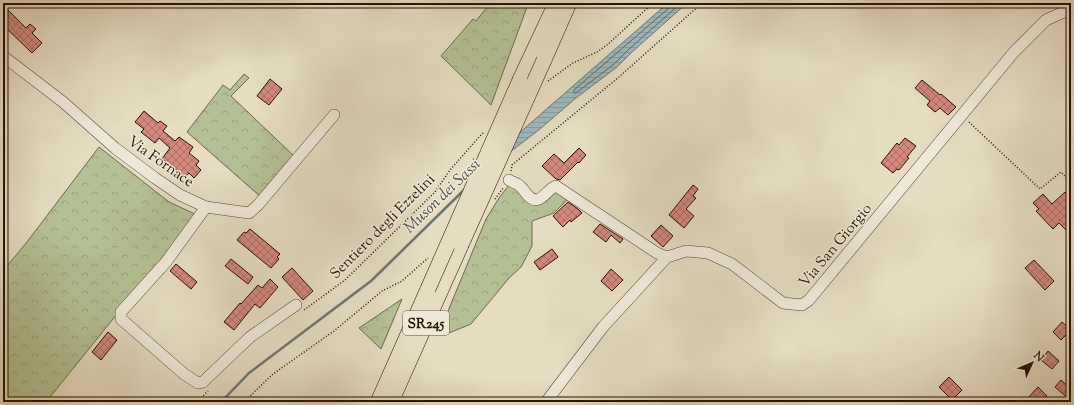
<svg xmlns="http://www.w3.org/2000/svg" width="1074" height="405" font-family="'Sorts Mill Goudy',serif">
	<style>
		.forest { fill: url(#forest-crowns); stroke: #6e684a }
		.water { fill: url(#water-rules); stroke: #6d7572 }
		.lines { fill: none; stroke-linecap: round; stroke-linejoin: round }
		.shore { stroke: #616460; stroke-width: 1 }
		.stream { stroke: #6d7572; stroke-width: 2.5 }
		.building { fill: url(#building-cross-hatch); stroke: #271001 }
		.minor-casing { stroke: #564331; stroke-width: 12 }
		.highway-casing { stroke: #271001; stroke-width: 16 }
		.path { stroke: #271001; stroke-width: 1.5; stroke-dasharray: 1 2; stroke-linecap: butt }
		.minor { stroke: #eee8d7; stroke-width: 11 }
		.highway { stroke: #e5dcc1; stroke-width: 15 }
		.highway-bridge-casing { stroke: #271001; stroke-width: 16; stroke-linecap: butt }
		.highway-bridge { stroke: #e5dcc1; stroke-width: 15 }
		.labels { text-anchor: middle; stroke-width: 3; stroke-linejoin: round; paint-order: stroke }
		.shield { fill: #eee8d7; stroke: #635141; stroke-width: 1 }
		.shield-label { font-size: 14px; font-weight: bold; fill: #271001 }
		.street-label { font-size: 15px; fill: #271001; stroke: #eee8d7 }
		.water-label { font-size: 16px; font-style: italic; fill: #504b43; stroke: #eee8d7 }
	</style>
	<defs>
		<pattern id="forest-crowns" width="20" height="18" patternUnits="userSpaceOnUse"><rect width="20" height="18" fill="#b4c093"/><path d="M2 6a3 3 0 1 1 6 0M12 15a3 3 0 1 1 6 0" fill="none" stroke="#9ba47d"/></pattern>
		<pattern id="water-rules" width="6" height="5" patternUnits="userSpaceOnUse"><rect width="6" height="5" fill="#9bb9be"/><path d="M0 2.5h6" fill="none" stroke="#869ea2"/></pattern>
		<pattern id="building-cross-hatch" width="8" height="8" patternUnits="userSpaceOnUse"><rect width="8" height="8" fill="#d3887b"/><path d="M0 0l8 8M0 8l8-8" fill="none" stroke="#ab6e62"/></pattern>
	</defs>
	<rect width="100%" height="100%" fill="#e5dcc1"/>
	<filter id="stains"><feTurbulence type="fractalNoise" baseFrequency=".005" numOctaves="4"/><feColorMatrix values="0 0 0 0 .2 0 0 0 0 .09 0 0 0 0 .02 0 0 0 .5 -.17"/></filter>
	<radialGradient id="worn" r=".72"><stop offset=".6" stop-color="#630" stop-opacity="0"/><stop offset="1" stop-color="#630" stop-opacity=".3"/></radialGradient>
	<g class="forest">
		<polygon points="488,3 518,3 527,7 491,105 441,56 473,19 476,21 488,6"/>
		<polygon points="244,74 249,78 231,96 295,157 262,198 187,132 223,85 230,90"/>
		<polygon points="99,147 169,202 197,215 46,402 3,402 3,271 27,242"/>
		<polygon points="509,185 518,189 533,204 555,190 568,199 554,213 532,221 532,246 521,267 509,278 471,324 444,335 441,328 486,219 499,198"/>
		<polygon points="402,299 381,349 359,328"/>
	</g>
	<polygon class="water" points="668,3 687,3 631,53 617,67 576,98 540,129 510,152 518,134"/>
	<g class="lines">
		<polyline class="shore" points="670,3 669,8 574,90 574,93 576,93 614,64 628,50 681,3"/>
		<polyline class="stream" points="221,402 249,373 371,281 465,189"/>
	</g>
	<g class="building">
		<polygon points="7,9 26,28 30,24 36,29 32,33 42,43 32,53 3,25 3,12"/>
		<polygon points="270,79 282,89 269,105 257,96"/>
		<polygon points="922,80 940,95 941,94 956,107 948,115 940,108 935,112 927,105 930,101 915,88"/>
		<polygon points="144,111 158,123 160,121 167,126 163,131 175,141 179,137 193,147 189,153 199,161 196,165 201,170 194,178 189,173 185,177 162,159 170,148 159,138 155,143 141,132 144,129 135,122"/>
		<polygon points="905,138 916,146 907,157 909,158 899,170 897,169 893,173 881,163 897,143 899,145"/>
		<polygon points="579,148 586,155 579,163 578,162 560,180 556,179 542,166 554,154 564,163"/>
		<polygon points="693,185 698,189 693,196 696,198 686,209 694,216 684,228 669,215"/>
		<polygon points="1065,192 1071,199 1071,235 1059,223 1053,229 1036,211 1039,209 1033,203 1043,194 1052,204"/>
		<polygon points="568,202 578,209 582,213 571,222 570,220 563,227 553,216"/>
		<polygon points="600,224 623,239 620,243 611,235 606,242 593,232"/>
		<polygon points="661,225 673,236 663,247 651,236"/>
		<polygon points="250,229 280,254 277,257 279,259 271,268 237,240 244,232 246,233"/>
		<polygon points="552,249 558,257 540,270 534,262"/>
		<polygon points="231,259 253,277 248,284 225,266"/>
		<polygon points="1034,260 1054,281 1045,290 1025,268"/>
		<polygon points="176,264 197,282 191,289 170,271"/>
		<polygon points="292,268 313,291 303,300 282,277"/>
		<polygon points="611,269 623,280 612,291 601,281"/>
		<polygon points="270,279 278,287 260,308 255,304 234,330 224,322 240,303 241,304 258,285 262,288"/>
		<polygon points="1062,322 1071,330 1061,340 1053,332"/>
		<polygon points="108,332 117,340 101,360 92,352"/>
		<polygon points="1048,351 1059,361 1052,369 1041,360"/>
		<polygon points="949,377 962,390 952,400 939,387"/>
		<polygon points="1061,380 1071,389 1071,401 1055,387"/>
		<polygon points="1038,387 1047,396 1045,398 1051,402 1032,402 1028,398"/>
	</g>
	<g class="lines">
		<g class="minor-casing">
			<g id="minor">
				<polyline points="3,56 63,102 115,148 155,178 180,195 206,207 249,213 258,205 334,115"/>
				<path d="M509 180C512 182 517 183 520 186 525 190 530 203 539 199 545 196 549 189 556 186L657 253 667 257"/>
				<polyline points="206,207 166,262 121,312 121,319 184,374 198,383 203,382 250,337 296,305"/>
				<polyline points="546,402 603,327 667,257 686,251 708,253 732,264 783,303 802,305 809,300 1014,52 1046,20 1068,10 1071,10"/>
			</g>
		</g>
		<g class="highway-casing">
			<g id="highway">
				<polyline points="544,60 569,3"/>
				<polyline points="520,80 556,3"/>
				<polyline points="378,402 428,289"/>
				<polyline points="391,402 461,245"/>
			</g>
		</g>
		<g class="path">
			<polyline points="548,81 573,63 597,52 607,45 653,3"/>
			<polyline points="969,122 1040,189 1061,172 1071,183"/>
			<polyline points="511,171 512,165 619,77 702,3"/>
			<polyline points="495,199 504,187"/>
			<polyline points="304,310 345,280 435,192 450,170 479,137 484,132"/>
			<polyline points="197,402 208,391"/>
			<polyline points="244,402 273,374 334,331 382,291 402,281 428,258"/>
		</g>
		<use href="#minor" class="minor"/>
		<use href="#highway" class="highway"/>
		<g class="highway-bridge-casing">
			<g id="highway-bridge">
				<polyline points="461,245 544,60"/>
				<polyline points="428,289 520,80"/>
			</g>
		</g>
		<use href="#highway-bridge" class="highway-bridge"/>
	</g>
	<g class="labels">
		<rect class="shield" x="403" y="311" width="46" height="24" rx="3"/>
		<g class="shield-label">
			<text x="426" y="328">SR245</text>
		</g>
		<g class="street-label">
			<text transform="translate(161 161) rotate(35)" y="5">Via Fornace</text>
			<text transform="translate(382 226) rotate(-45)" y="5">Sentiero degli Ezzelini</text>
			<text transform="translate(835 245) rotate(-50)" y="5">Via San Giorgio</text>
		</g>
		<g class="water-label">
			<text transform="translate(441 195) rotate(-44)" y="6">Muson dei Sassi</text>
		</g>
	</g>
	<rect width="1074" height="405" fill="none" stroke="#e5dcc1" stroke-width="16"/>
	<rect x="4" y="4" width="1066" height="397" fill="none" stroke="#271001" stroke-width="2"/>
	<rect x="8" y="8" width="1058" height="389" fill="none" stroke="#271001"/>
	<g transform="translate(1032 363) rotate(46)" stroke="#eee8d7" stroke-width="3" paint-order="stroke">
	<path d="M0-3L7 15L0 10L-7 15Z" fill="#271001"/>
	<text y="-6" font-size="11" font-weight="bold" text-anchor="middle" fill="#271001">N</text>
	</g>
	<rect width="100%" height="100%" filter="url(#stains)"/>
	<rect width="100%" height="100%" fill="url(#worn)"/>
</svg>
